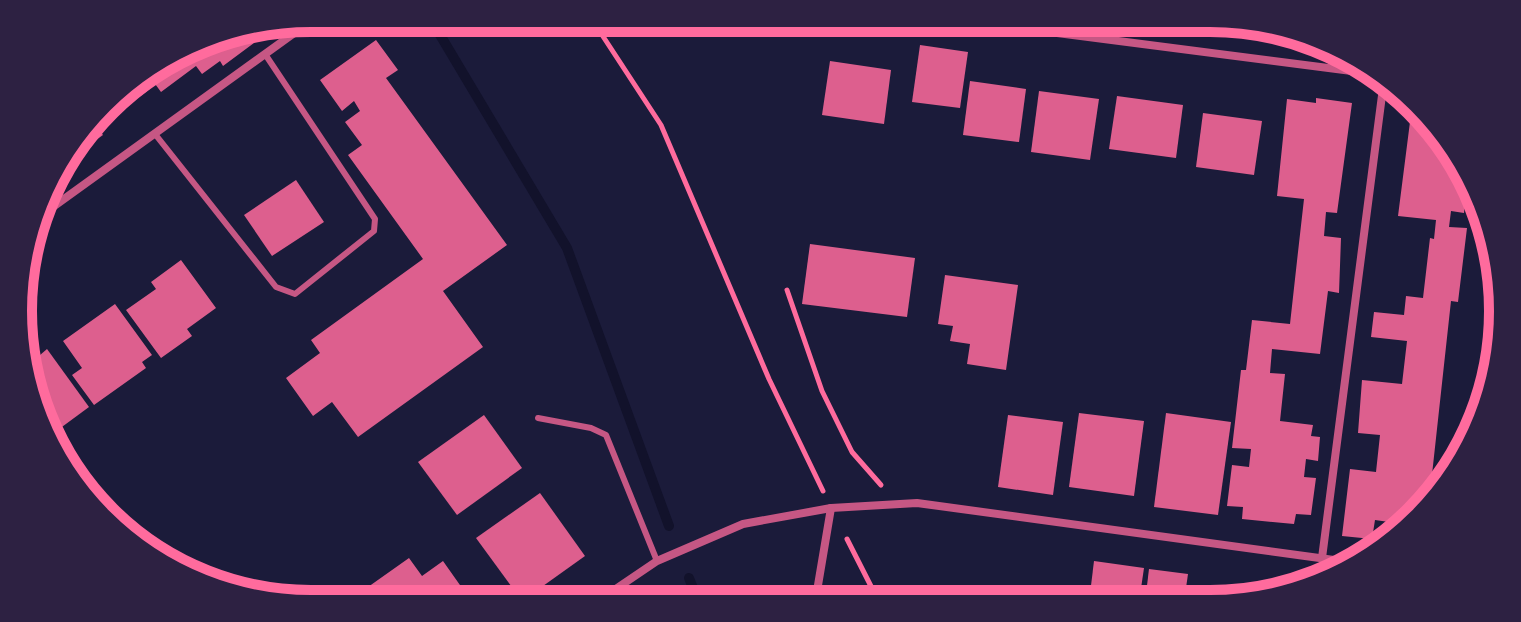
<svg xmlns="http://www.w3.org/2000/svg" width="1521" height="622" font-family="Overpass,sans-serif">
	<style>
		.lines { fill: none; stroke-linecap: round; stroke-linejoin: round }
		.stream { stroke: #12122b; stroke-width: 10 }
		.building { fill: #dd5f8e }
		.path { stroke: #ff6b9d; stroke-width: 5 }
		.service { stroke: #c65784; stroke-width: 6 }
		.minor { stroke: #c65784; stroke-width: 8 }
		.rim { fill: none; stroke: #ff6b9d; stroke-width: 10 }
	</style>
	<rect width="100%" height="100%" fill="#1b1b3a"/>
	<g class="lines">
		<g class="stream">
			<polyline points="430,18 567,248 669,526"/>
			<polyline points="689,578 699,603"/>
		</g>
	</g>
	<g class="building">
		<polygon points="281,23 223,66 220,61 202,74 196,66 161,92 147,73 216,34"/>
		<polygon points="376,40 398,70 386,78 507,245 443,291 483,347 358,437 332,402 313,416 286,378 320,353 311,340 423,259 348,155 362,145 345,122 360,111 354,101 342,111 320,80"/>
		<polygon points="920,45 968,52 960,108 912,102"/>
		<polygon points="830,61 891,70 884,124 822,115"/>
		<polygon points="141,77 150,89 107,120 101,112 118,90"/>
		<polygon points="970,81 1026,89 1019,142 963,135"/>
		<polygon points="1039,91 1099,99 1090,160 1031,152"/>
		<polygon points="1117,96 1183,105 1176,158 1109,149"/>
		<polygon points="1316,98 1352,103 1337,213 1326,212 1324,236 1341,238 1339,293 1328,291 1320,354 1272,349 1270,373 1285,374 1280,421 1313,425 1311,436 1320,437 1318,461 1306,459 1304,477 1316,478 1311,515 1296,514 1294,524 1242,519 1243,507 1227,506 1232,465 1249,467 1251,449 1232,448 1241,370 1246,370 1252,320 1290,324 1298,252 1304,199 1277,196 1287,99 1316,103"/>
		<polygon points="1203,113 1262,121 1254,175 1196,167"/>
		<polygon points="1411,114 1422,116 1468,175 1464,213 1451,211 1449,227 1467,228 1458,302 1451,301 1429,502 1399,534 1388,533 1389,522 1375,520 1372,539 1342,536 1350,469 1376,472 1380,435 1358,433 1362,380 1402,384 1407,341 1371,337 1374,312 1404,315 1406,296 1423,298 1430,238 1434,239 1436,220 1398,216"/>
		<polygon points="93,121 103,135 56,169 57,165"/>
		<polygon points="296,180 324,222 272,256 244,215"/>
		<polygon points="1474,186 1480,209 1483,221 1470,219"/>
		<polygon points="810,244 915,258 907,317 802,304"/>
		<polygon points="181,260 216,308 187,329 192,336 161,358 126,310 156,289 151,282"/>
		<polygon points="945,275 1018,285 1006,370 967,364 970,344 950,341 953,326 938,324"/>
		<polygon points="115,304 152,355 142,362 146,368 94,405 72,375 82,368 63,341"/>
		<polygon points="47,349 89,407 51,435 24,369"/>
		<polygon points="1079,413 1144,421 1134,496 1069,487"/>
		<polygon points="1166,413 1231,422 1218,515 1154,507"/>
		<polygon points="484,415 522,468 457,515 418,462"/>
		<polygon points="1008,415 1063,422 1053,495 998,487"/>
		<polygon points="540,493 585,556 522,601 476,538"/>
		<polygon points="409,558 422,576 443,561 467,595 455,604 380,604 368,587"/>
		<polygon points="1094,561 1144,568 1139,602 1089,602"/>
		<polygon points="1149,569 1188,574 1184,602 1145,602"/>
	</g>
	<g class="lines">
		<g class="path">
			<polyline points="591,18 661,125 769,379 823,491"/>
			<polyline points="787,290 822,391 852,452 881,485"/>
			<polyline points="847,539 879,602"/>
		</g>
		<g class="service">
			<polyline points="155,134 276,287 295,294 374,231 375,219 265,54"/>
			<polyline points="538,418 591,428 606,435 657,561"/>
		</g>
		<g class="minor">
			<polyline points="940,18 1375,74"/>
			<polyline points="39,217 315,18"/>
			<polyline points="1322,558 1384,80"/>
			<polyline points="595,603 657,561 743,524 831,508 917,503 1356,563"/>
			<polyline points="815,603 831,508"/>
		</g>
	</g>
	<path d="M0 0H1521V622H0ZM311 32H1210A279 279 0 0 1 1489 311V311A279 279 0 0 1 1210 590H311A279 279 0 0 1 32 311V311A279 279 0 0 1 311 32Z" fill="#2d2142" fill-rule="evenodd"/>
	<path class="rim" d="M311 32H1210A279 279 0 0 1 1489 311V311A279 279 0 0 1 1210 590H311A279 279 0 0 1 32 311V311A279 279 0 0 1 311 32Z"/>
</svg>
